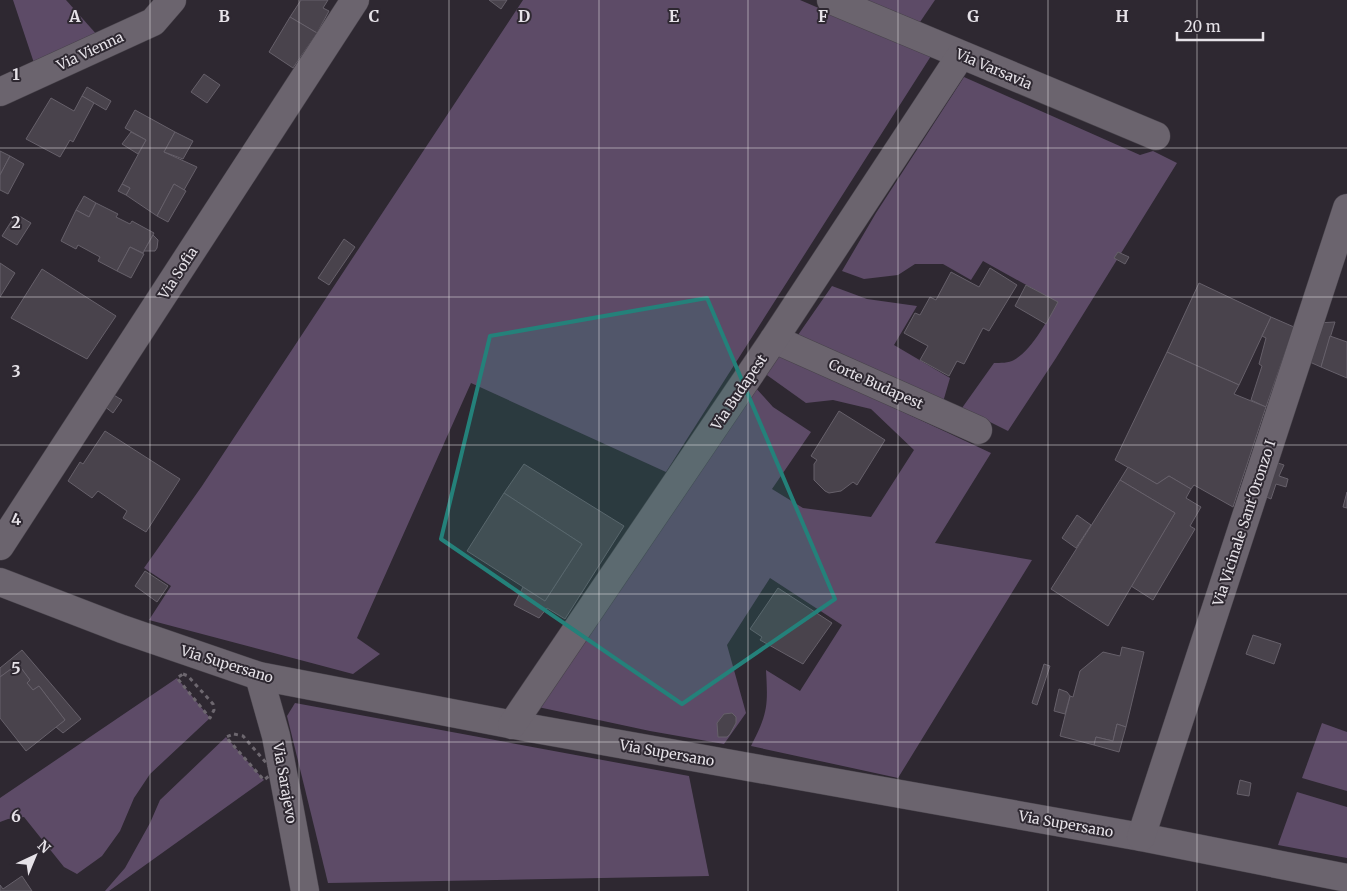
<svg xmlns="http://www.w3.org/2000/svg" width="1347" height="891" font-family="Merriweather,serif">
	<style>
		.green { fill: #5d4b67 }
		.building { fill: #49434c; stroke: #66606a }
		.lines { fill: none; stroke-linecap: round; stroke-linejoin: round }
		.minor-casing { stroke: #48434b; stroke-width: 29 }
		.path { stroke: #6d676f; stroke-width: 3; stroke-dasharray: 4 4; stroke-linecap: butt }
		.minor { stroke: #6b646e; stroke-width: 28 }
		.marked { fill: #24817a; fill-opacity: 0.2; stroke: #24817a; stroke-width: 4; stroke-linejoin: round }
		.grid { fill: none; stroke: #e6e2e8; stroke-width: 1; stroke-opacity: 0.55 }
		.labels { text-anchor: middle; stroke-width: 4; stroke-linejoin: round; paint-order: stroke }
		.street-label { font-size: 14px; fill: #e6e2e8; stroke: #2e2831 }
		.grid-label { font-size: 16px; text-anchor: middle; font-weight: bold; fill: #e6e2e8; stroke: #2e2831; stroke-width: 4; stroke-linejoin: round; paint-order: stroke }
	</style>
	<rect width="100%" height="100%" fill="#2e2831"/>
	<g class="green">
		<polygon points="13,0 66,0 98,36 34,63"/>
		<polygon points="523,0 800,0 931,56 666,472 471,383 357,638 380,654 353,674 149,620 171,586 144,568 202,486"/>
		<polygon points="866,0 935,0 920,22"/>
		<path d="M964 77 1140 155 1153 151 1177 163 1056 358 1008 431 962 408 994 363C1000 363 1009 363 1014 360 1032 350 1048 320 1057 302L983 261 971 280 943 264H915L898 275 864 279 842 271 876 213Z"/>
		<polygon points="832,286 867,299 917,306 894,345 950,378 943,402 798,335"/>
		<path d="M777 353 991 453 935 543 1032 560 898 778 751 746C768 713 768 706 766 670L800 691 842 625 770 578 727 645 746 713 724 744 650 731 538 707 754 386 773 407 811 432 772 489 803 508 871 517 914 450 871 409 833 400 806 403 764 373Z"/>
		<polygon points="177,678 210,718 150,774 134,798 120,831 102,856 77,874 64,867 24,817 8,819 0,822 0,798"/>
		<polygon points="295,703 689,776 709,876 328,883 287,716"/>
		<polygon points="1322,723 1347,732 1347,791 1302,778"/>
		<polygon points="226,737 264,780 109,891 105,891 125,868 150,823 160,800"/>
		<polygon points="1297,792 1347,807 1347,858 1278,845"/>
	</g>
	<g class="building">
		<polygon points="301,0 328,0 323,8 329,11 317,33 290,17"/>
		<polygon points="489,0 507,0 501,9"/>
		<polygon points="290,17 317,33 293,68 269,52"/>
		<polygon points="204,74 220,85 207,103 191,92"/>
		<polygon points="87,87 111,101 106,110 82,96"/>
		<polygon points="82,96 94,103 73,142 70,140 60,157 26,139 51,98 74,111"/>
		<polygon points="135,110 175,132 164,152 197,167 184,190 174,184 157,216 126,195 130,188 122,184 146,140 125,128"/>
		<polygon points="131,132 146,140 138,154 122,144"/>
		<polygon points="175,132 193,141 183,159 164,152"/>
		<polygon points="0,151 10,156 0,175"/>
		<polygon points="10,156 24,164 8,194 0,190 0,175"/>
		<polygon points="122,184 130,188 126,195 118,191"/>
		<polygon points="174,184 186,191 168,222 157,216"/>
		<polygon points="84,196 96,203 89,217 76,210"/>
		<polygon points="96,203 118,214 116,217 130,224 132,221 154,233 143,253 130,247 117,271 98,261 100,257 78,245 76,249 61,241 76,210 89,217"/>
		<polygon points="16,214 31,223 17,245 2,236"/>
		<polygon points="153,235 158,240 157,248 155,251 144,251"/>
		<polygon points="344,239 355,247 329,285 318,278"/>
		<polygon points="130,247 144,254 131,278 117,271"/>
		<polygon points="1118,252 1129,257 1125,264 1114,258"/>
		<polygon points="0,263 15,273 0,297"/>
		<polygon points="990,268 1017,285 989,331 983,328 964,364 957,361 949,376 920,360 928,346 904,333 915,313 920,315 930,297 936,300 951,272 979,287"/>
		<polygon points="42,269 116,316 87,359 11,318"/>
		<polygon points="1199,283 1271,317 1239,385 1167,352"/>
		<polygon points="1026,285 1058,302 1046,324 1015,306"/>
		<polygon points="1271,317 1294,327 1266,407 1251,400 1262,366 1259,364 1266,338 1262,336"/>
		<polygon points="1335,322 1321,367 1303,359 1317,323"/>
		<polygon points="1330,336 1347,342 1347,378 1321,367"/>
		<polygon points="1167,352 1239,385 1234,394 1266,407 1233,507 1194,485 1191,489 1169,476 1157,484 1115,460"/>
		<polygon points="112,394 122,400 113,413 104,406"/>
		<polygon points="839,411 885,440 857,485 853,482 841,491 829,493 825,491 814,480 814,464 817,460 811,456"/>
		<polygon points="105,431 180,479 146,532 123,518 127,511 98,491 92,498 68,481 80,462 83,464"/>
		<polygon points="1269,460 1284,465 1279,476 1288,479 1286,487 1276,484 1271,499 1257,493"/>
		<polygon points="524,464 624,526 565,619 547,608 539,618 514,605 523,587 545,601 582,544 504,493"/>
		<polygon points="1128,467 1157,484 1169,476 1191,489 1186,498 1201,507 1190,526 1195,529 1153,600 1131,586 1175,513 1120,480"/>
		<polygon points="1120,480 1175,513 1108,626 1051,589"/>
		<polygon points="1347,492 1347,508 1343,507"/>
		<polygon points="504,493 582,544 545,601 467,551"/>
		<polygon points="1077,515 1091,525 1076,548 1062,538"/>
		<polygon points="145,571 168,586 157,602 135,586"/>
		<polygon points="778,588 832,623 803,664 760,640 762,637 750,629"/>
		<polygon points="1253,635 1281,644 1274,664 1246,654"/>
		<polygon points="1122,647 1144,652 1126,727 1117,724 1113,741 1096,737 1094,745 1060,736 1070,696 1073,697 1080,671 1103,652 1120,656"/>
		<polygon points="22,650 81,719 63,733 56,727 65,720 39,686 33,690 27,683 30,680 18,664 0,677 0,668"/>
		<polygon points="18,664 30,680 27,683 33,690 39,686 65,720 26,751 0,718 0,677"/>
		<polygon points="1044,664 1050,666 1037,705 1032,703"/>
		<polygon points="1059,689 1067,692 1070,696 1065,714 1054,711"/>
		<polygon points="732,713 736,717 736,723 730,734 727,737 718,737 717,723 724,714"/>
		<polygon points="1117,724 1126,727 1119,752 1094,745 1096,737 1113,741"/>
		<polygon points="1240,780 1251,783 1249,796 1237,794"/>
		<polygon points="22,876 32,891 0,891 0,885 3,889"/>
	</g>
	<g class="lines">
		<g class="minor-casing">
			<g id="minor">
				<polyline points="831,0 1156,136"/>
				<polyline points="0,92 153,22 172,0"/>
				<polyline points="774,339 978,430"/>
				<polyline points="0,546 355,0"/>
				<polyline points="0,582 122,629 259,676 530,728 1141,837 1347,878"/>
				<polyline points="259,676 276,736 305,891"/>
				<polyline points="512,725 774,339 961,55"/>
				<polyline points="1141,837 1347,208"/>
			</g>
		</g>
		<g class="path">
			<polygon points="183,674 188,676 213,704 214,710 210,718 177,678"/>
			<polygon points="234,734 243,736 274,772 264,780 226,737"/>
		</g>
		<use href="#minor" class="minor"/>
	</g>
	<path class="marked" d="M707 298 835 599 682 704 441 539 490 336Z"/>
	<path class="grid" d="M150 0V891M299 0V891M449 0V891M599 0V891M748 0V891M898 0V891M1048 0V891M1197 0V891M0 148H1347M0 297H1347M0 445H1347M0 594H1347M0 742H1347"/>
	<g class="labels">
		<g class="street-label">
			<text transform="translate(90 51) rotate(-25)" y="5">Via Vienna</text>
			<text transform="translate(994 69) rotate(23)" y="5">Via Varsavia</text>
			<text transform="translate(178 273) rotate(-57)" y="5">Via Sofia</text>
			<text transform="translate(876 384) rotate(24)" y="5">Corte Budapest</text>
			<text transform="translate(739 392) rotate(-56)" y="5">Via Budapest</text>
			<text transform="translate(1244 523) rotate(-72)" y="5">Via Vicinale Sant'Oronzo I</text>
			<text transform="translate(227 664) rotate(17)" y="5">Via Supersano</text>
			<text transform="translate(667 753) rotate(10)" y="5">Via Supersano</text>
			<text transform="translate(285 783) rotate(80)" y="5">Via Sarajevo</text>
			<text transform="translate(1066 824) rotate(10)" y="5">Via Supersano</text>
		</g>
	</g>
	<g class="grid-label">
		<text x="75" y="22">A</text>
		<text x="224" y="22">B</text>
		<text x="374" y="22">C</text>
		<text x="524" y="22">D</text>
		<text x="674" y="22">E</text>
		<text x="823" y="22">F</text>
		<text x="973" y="22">G</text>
		<text x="1122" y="22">H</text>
		<text x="16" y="80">1</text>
		<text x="16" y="228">2</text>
		<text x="16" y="377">3</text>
		<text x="16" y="525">4</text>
		<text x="16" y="674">5</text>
		<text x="16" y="822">6</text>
	</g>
	<g transform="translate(35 856) rotate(44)" stroke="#2e2831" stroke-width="4" paint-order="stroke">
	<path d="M0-4L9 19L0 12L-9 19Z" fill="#e6e2e8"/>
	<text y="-8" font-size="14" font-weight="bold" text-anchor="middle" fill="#e6e2e8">N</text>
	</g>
	<path d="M1177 32v8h86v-8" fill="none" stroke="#e6e2e8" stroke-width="2.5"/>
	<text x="1184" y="32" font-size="15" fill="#e6e2e8" stroke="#2e2831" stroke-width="4" paint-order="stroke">20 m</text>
</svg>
